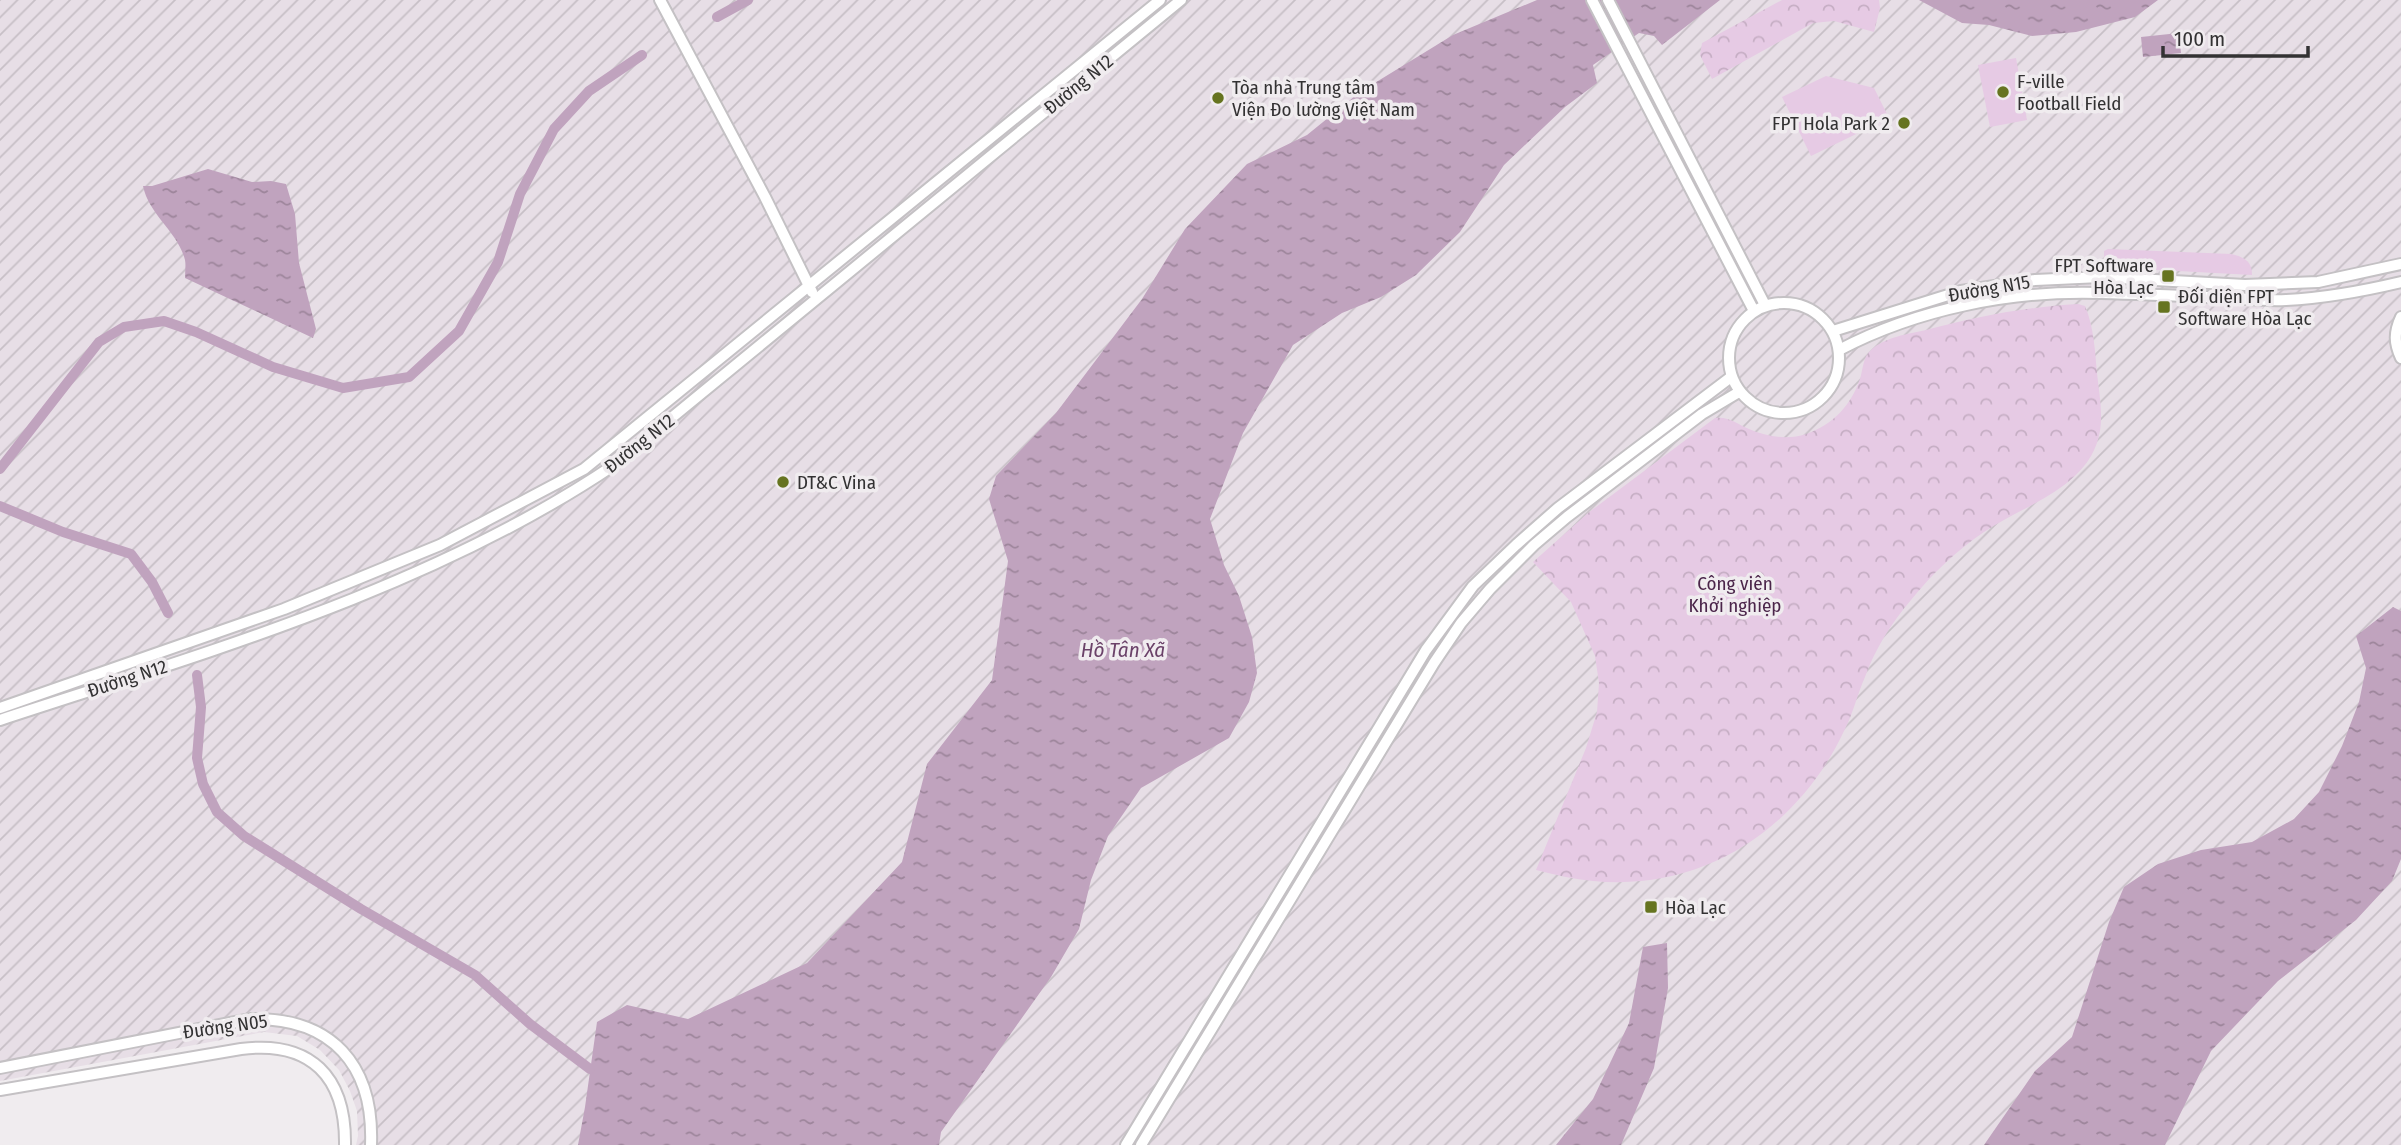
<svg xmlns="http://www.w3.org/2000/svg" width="2401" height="1145" font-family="'Fira Sans Condensed',sans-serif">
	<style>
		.industrial { fill: url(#industrial-furrows) }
		.green { fill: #e6cae4 }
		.park { fill: url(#park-crowns) }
		.water { fill: url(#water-ripples) }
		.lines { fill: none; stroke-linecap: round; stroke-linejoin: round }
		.canal { stroke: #c0a3be; stroke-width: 10 }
		.minor-casing { stroke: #c4c1c4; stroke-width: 14 }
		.minor { stroke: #fff; stroke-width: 10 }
		.poi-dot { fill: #667420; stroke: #f0ecef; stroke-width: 2.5 }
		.labels { text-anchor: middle; stroke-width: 7; stroke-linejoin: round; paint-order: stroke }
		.poi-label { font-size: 19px; fill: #333233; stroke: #f0ecef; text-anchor: start }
		.street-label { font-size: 19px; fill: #333233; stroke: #f0ecef }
		.park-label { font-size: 19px; fill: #4b254a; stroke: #f0ecef }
		.water-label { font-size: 21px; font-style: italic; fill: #6b4269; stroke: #f0ecef }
	</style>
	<defs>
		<pattern id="industrial-furrows" width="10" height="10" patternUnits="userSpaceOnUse" patternTransform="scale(1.75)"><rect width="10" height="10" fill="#e7dee6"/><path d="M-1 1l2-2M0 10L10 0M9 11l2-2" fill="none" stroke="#c7bfc6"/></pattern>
		<pattern id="park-crowns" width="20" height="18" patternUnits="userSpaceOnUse" patternTransform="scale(1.75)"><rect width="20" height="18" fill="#e6cae4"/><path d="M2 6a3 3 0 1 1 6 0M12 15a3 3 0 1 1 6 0" fill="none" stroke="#c6aec4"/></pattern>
		<pattern id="water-ripples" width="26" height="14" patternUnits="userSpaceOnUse" patternTransform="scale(1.75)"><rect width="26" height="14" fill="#c0a3be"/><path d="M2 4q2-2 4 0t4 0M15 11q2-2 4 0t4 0" fill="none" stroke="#9d859b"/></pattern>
	</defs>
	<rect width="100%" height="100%" fill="#f0ecef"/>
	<polygon class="industrial" points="0,0 2401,0 2401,1145 356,1145 358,1136 357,1111 350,1091 339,1070 320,1050 297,1036 264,1032 0,1081"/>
	<g class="green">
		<polygon points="2016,58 2027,120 1990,127 1978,65"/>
		<polygon points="1826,76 1874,88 1889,118 1811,156 1782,97"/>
		<path d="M2108 249 2231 254C2244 257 2252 261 2252 275L2104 267V251Z"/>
	</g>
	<g class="park">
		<polygon points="1782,0 1879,0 1880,8 1874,32 1834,21 1813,23 1712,79 1700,55 1702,43"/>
		<path d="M2078 304 2085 306C2094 327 2095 351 2097 373 2099 392 2103 412 2100 431 2090 488 2025 504 1984 532 1956 551 1932 574 1911 600 1892 622 1875 649 1865 677 1857 695 1853 714 1844 731 1798 829 1703 892 1593 881 1574 879 1555 875 1536 870L1586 748 1597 712 1599 683 1595 656 1571 602 1533 562 1588 513 1715 418C1729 416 1737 424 1749 429 1767 437 1788 440 1806 434 1833 425 1851 405 1860 379 1863 369 1863 357 1871 350 1885 337 1908 334 1926 330 1976 317 2025 307 2078 304Z"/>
	</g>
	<g class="water">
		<polygon points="1537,0 1720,0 1662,45 1654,36 1639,33 1593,65 1597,83 1565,107 1504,165 1460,232 1416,275 1381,297 1342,313 1293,345 1243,433 1210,519 1224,565 1239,596 1252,637 1257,673 1249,702 1229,738 1141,788 1108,836 1091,880 1079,929 1051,977 941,1132 939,1145 578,1145 585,1107 597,1022 627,1005 688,1019 807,963 902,862 927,764 992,680 1008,561 989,499 996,476 1056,413 1142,299 1185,229 1247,164 1307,135 1360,92 1453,35"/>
		<polygon points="1919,0 2158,0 2135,17 2076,32 2032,36 1989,25 1962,23"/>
		<polygon points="2179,33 2181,53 2143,57 2141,37"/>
		<path d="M208 169 252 182 271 181 286 184 295 214 299 263 316 329 313 338 185 278C185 272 186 265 185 260 178 232 149 215 143 186H152Z"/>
		<polygon points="2393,607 2401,611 2401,859 2392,881 2356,920 2278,981 2211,1051 2165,1145 1984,1145 2035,1071 2072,1037 2109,922 2124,887 2158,864 2201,850 2252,842 2294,819 2319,792 2342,746 2359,702 2366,668 2356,636"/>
		<polygon points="1667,943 1668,988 1654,1068 1621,1145 1556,1145 1593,1099 1629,1023 1643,947"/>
	</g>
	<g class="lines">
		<g class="canal">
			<polyline points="717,17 748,0"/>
			<polyline points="0,469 99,342 124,327 164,321 196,332 273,367 343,388 409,377 459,331 498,262 520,194 554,129 589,91 642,55"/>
			<polyline points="0,506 63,532 131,554 152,582 168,613"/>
			<polyline points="197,675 201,707 197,758 203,784 217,812 244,836 361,909 475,975 530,1024 590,1069"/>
		</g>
		<g class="minor-casing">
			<g id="minor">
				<polyline points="660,0 765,197 812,292"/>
				<polyline points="1592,0 1754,311"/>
				<polyline points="1608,0 1765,305"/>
				<circle cx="1784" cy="358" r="55"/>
				<path d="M2401 317C2394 332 2394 343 2401 358"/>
				<polyline points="1833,331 1961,291 2035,280 2101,277 2245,285 2318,282 2401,264"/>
				<path d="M1839 350C1917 309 2012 290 2101 293 2143 294 2185 296 2228 298 2247 299 2267 301 2286 300 2325 298 2363 291 2401 282"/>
				<polyline points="0,708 284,609 440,545 584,469 1160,0"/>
				<path d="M0 720C207 652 432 588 614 465L1181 0"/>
				<path d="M0 1068 250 1019C332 1017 374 1065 371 1145"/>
				<path d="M0 1090 241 1049C311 1040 346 1077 345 1145"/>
				<polyline points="1126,1145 1426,650 1473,586 1516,545 1558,508 1731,377"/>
				<polyline points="1141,1145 1434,663 1461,623 1490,589 1534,545 1567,517 1702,414 1739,392"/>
			</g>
		</g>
		<use href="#minor" class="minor"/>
	</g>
	<g class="poi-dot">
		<circle cx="2003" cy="92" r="7"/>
		<circle cx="1218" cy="98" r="7"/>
		<circle cx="1904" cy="123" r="7"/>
		<rect x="2161" y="269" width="14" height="14" rx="3.5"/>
		<rect x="2157" y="300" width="14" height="14" rx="3.5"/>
		<circle cx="783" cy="482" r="7"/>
		<rect x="1644" y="900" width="14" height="14" rx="3.5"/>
	</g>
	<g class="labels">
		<g class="poi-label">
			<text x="2017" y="88">F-ville<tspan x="2017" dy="22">Football Field</tspan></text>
			<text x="1232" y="94">Tòa nhà Trung tâm<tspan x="1232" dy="22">Viện Đo lường Việt Nam</tspan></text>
			<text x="1890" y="130" text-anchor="end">FPT Hola Park 2</text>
			<text x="2154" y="272" text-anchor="end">FPT Software<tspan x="2154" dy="22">Hòa Lạc</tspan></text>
			<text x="2178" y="303">Đối diện FPT<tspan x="2178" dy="22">Software Hòa Lạc</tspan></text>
			<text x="797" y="489">DT&amp;C Vina</text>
			<text x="1665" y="914">Hòa Lạc</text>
		</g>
		<g class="street-label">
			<text transform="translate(1078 84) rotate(-39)" y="7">Đường N12</text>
			<text transform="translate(1989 288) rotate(-10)" y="7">Đường N15</text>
			<text transform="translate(639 443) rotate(-38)" y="7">Đường N12</text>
			<text transform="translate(127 678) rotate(-18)" y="7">Đường N12</text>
			<text transform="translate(225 1026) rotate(-8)" y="7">Đường N05</text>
		</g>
		<g class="park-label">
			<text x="1735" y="590">Công viên<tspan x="1735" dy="22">Khởi nghiệp</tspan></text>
		</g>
		<g class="water-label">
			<text x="1123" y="657">Hồ Tân Xã</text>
		</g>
	</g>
	<path d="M2163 46v10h145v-10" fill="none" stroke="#333233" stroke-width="3.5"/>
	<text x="2174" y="46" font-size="21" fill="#333233" stroke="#f0ecef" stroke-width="5" paint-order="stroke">100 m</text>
</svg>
